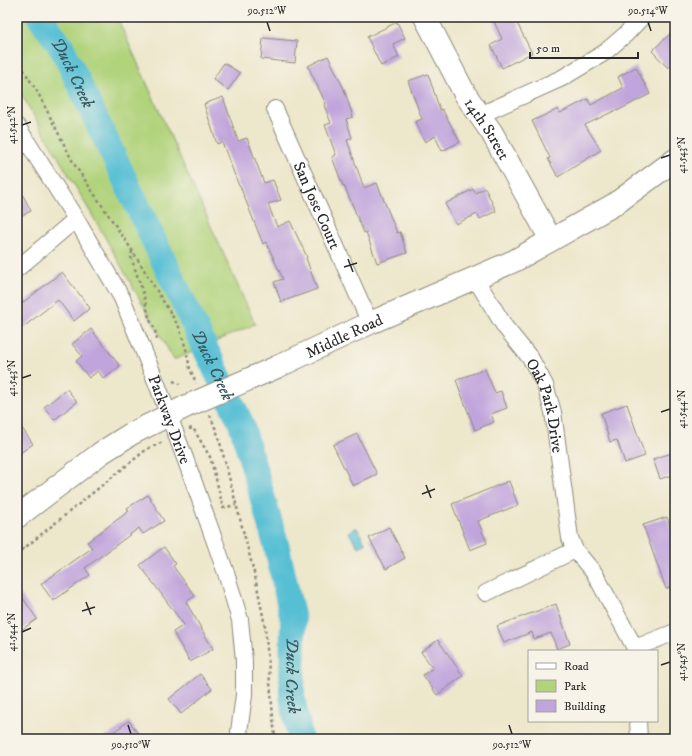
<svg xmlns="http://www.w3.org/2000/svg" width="692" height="756" font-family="'IM FELL DW Pica',serif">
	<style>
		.green { fill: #b1d37b; stroke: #6e7f53 }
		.water { fill: #57bfd4; stroke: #417580 }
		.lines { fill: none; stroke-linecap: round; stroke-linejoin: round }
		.river { stroke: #57bfd4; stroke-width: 26 }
		.building { fill: #c0a4dc }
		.street-casing { stroke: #8c897b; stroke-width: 18 }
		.secondary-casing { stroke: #8c897b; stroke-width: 24 }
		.path { stroke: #8c897b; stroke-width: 2.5; stroke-dasharray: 3 3; stroke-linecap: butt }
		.street { stroke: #fff; stroke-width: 16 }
		.secondary { stroke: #fff; stroke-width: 22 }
		.secondary-bridge-casing { stroke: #8c897b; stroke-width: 24; stroke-linecap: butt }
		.secondary-bridge { stroke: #fff; stroke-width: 22 }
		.ticks { fill: none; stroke: #2b2b2b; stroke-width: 1.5 }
		.labels { text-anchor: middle; stroke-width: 4; stroke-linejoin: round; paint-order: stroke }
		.street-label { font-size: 16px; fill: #2b2b2b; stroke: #f7f3e8 }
		.water-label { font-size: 17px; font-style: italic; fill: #38575e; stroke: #f7f3e8 }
		.neatline { fill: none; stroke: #2b2b2b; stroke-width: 1.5 }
		.ticks-label { font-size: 10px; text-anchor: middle; fill: #2b2b2b }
	</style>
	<rect width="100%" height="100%" fill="#f7f3e8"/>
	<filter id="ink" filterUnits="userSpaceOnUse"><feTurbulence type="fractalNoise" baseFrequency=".025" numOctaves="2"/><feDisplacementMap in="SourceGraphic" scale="8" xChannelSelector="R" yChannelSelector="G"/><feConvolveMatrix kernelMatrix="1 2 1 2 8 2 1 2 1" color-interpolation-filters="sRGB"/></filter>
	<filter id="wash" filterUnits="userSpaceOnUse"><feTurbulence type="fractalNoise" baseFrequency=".012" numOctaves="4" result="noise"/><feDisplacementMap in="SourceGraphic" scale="16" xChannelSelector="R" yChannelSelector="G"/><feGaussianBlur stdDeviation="0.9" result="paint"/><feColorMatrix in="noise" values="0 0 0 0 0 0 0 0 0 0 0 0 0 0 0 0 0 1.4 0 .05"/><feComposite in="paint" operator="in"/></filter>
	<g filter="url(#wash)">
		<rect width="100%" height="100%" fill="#ede7cb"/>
		<polygon class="green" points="17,17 117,17 255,324 174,360 102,232 17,87"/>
		<polygon class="water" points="355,528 357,528 365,542 365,543 359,547 358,547 349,533 349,532"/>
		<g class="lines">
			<path class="river" id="s1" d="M40 17 62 48 241 423 277 548 293 620 292 696 300 739"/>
		</g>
		<g id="blocks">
			<g class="building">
				<polygon points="492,17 514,17 532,53 502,68 491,45 502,39"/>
				<polygon points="397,22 405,38 393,44 399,57 381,66 367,37"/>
				<polygon points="675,29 675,61 668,68 652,51"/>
				<polygon points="263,38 297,41 295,63 261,59"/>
				<polygon points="328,56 344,89 353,117 346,119 352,138 347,140 364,188 377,183 397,233 400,232 407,253 377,263 366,232 364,233 344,185 343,186 332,157 336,155 325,125 331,123 324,105 326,104 308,66"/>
				<polygon points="224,63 240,73 228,90 213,79"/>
				<polygon points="636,67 650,94 617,111 616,110 585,125 601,150 558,177 548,159 550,158 532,121 558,109 560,113 588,99 591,105 623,88 618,77"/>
				<polygon points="428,74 440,110 442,109 460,142 442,151 435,136 425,142 415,122 422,119 408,81"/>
				<polygon points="223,97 238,141 247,138 264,183 273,180 281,200 268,204 277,227 290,221 307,257 306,258 317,289 281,302 274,282 283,279 266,242 263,244 240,186 239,186 222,142 217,144 204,104"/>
				<polygon points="17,184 31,211 17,218"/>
				<polygon points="485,188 496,211 480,219 477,214 456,224 445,204 473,189 475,193"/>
				<polygon points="62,272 90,308 74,321 58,300 17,332 17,307"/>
				<polygon points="91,329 120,366 104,379 98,371 89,378 76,361 82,356 72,344"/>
				<polygon points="485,369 495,393 501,391 507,408 491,414 494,422 475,430 456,380"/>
				<polygon points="67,389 77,402 54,420 44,407"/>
				<polygon points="627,404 645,456 625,463 617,440 610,442 601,413"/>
				<polygon points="17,421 33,444 17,455"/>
				<polygon points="357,434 377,474 353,486 333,445"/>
				<polygon points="672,453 675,460 675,474 660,479 653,459"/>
				<polygon points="509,481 518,505 478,521 487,543 470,550 452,504"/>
				<polygon points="148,495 164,521 143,534 139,528 85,568 90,575 53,601 41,584 92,548 87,542 129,511 127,508"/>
				<polygon points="667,517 675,540 675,585 666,589 643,525"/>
				<polygon points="389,527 405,558 386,569 369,538"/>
				<polygon points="164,547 176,564 173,566 195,596 186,602 213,649 190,662 173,632 184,625 140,565"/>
				<polygon points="17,589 37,619 17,633"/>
				<polygon points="556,604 570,644 557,649 551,633 534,639 532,632 504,643 497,626"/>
				<polygon points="438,640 463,676 437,695 423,675 433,668 421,652"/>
				<polygon points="200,674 212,689 181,714 169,699"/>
				<polygon points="129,721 142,739 103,739"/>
			</g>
		</g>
	</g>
	<g filter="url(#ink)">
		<use href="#blocks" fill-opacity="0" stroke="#8c897b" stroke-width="1"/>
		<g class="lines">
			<g class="street-casing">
				<g id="street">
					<path id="s2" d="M275 109 370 323"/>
					<polyline points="480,115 562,78 604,53 626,34 642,17"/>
					<path id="s3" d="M17 126 76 219 122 298 157 384 192 477 226 573 240 620 244 661V695L239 732 241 739"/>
					<polyline points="17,269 76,219"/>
					<path id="s4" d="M475 278 505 327 531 359 545 385 553 412 570 538 575 550 595 574 635 648V651"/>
					<polyline points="486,593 575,550"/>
					<polyline points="635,648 675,632"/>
					<polyline points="638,721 639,739"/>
				</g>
			</g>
			<g class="secondary-casing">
				<g id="secondary">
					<path id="s5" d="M425 17 465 94 492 133 551 240"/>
					<path id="s6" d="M277 367 370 323 514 261 615 204 675 160"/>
					<polyline points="17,517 101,453 131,434 187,406"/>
				</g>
			</g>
			<g class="path">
				<polyline points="17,59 39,95 74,164 130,247 179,327 186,349 190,369 196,383"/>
				<polyline points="132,251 131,257 144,296 149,318 155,330 157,340"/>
				<polyline points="173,381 180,384"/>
				<polyline points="210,415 218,435 255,576 265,626 275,739"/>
				<polyline points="189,429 193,428 210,457 216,479 223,508 236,505"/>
				<polyline points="17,554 147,449 163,442"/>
			</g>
			<use href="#street" class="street"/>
			<use href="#secondary" class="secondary"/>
			<g class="secondary-bridge-casing">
				<polyline id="secondary-bridge" points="187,406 277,367"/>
			</g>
			<use href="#secondary-bridge" class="secondary-bridge"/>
		</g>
	</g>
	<path class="ticks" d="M267 22 270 31M648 22 651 31M22 125 31 122M661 158 670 155M348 259 353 272M344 267 357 263M22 378 31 375M661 412 670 409M426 485 431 498M422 494 435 489M86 602 91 615M82 611 95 607M22 632 31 628M661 665 670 662M128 725 131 734M509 725 512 734"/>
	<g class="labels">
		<g class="street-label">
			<text dy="6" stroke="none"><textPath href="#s5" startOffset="128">14th Street</textPath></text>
			<text dy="6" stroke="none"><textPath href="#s2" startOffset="105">San Jose Court</textPath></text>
			<text dy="6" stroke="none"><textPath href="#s6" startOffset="74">Middle Road</textPath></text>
			<text dy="6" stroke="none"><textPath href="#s4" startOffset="148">Oak Park Drive</textPath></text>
			<text dy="6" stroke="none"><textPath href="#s3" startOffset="332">Parkway Drive</textPath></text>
		</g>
		<g class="water-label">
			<text dy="6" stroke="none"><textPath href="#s1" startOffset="65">Duck Creek</textPath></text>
			<text dy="6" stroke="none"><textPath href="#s1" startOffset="389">Duck Creek</textPath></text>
			<text dy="6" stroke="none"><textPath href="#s1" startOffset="713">Duck Creek</textPath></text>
		</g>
	</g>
	<rect width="692" height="756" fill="none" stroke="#f7f3e8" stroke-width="44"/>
	<rect x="528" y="650" width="130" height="72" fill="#f7f3e8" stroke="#a5a39c"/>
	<rect x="536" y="663" width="20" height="6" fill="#ffffff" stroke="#a5a39c"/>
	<text x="564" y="670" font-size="12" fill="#2b2b2b">Road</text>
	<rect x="536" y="680" width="20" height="12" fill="#b1d37b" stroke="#a5a39c"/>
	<text x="564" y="690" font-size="12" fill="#2b2b2b">Park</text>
	<rect x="536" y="700" width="20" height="12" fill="#c0a4dc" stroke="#a5a39c"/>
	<text x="564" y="710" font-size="12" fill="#2b2b2b">Building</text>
	<path d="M530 52v6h108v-6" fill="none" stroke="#2b2b2b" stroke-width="2"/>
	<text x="536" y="52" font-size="12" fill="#2b2b2b" stroke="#f7f3e8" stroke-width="3" paint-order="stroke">50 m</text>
	<rect x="22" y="22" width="648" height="712" class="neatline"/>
	<g class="ticks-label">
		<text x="267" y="14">90.512°W</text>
		<text x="648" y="14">90.514°W</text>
		<text transform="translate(11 125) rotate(-90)" y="4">41.542°N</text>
		<text transform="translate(681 155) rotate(-90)" y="4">41.543°N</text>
		<text transform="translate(11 378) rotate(-90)" y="4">41.543°N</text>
		<text transform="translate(681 409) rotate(-90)" y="4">41.544°N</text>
		<text transform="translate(11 632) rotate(-90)" y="4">41.544°N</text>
		<text transform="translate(681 662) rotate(-90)" y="4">41.545°N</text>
		<text x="131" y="748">90.510°W</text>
		<text x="512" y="748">90.512°W</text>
	</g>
</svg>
